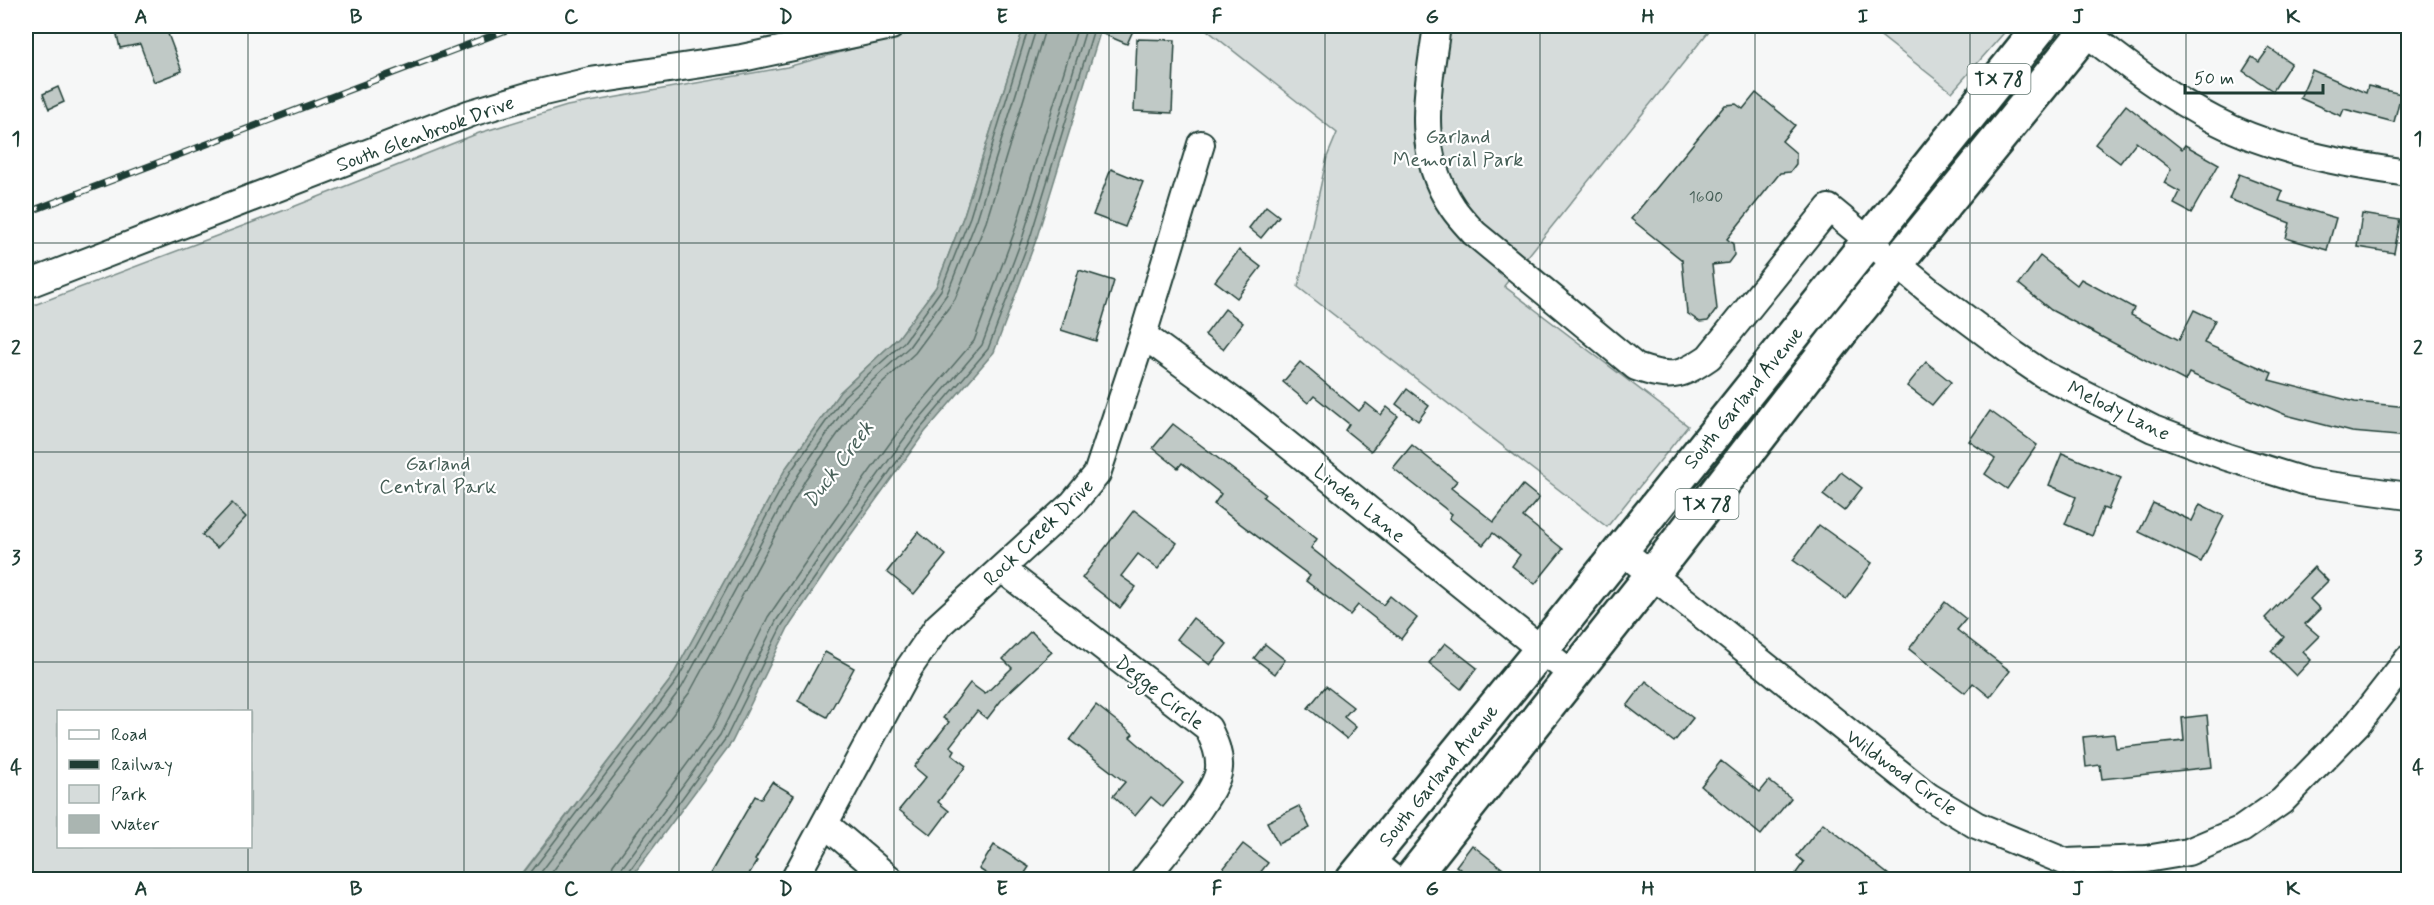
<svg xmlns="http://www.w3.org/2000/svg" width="2434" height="905" font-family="Mynerve,sans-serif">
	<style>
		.green { fill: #d6dcdb; stroke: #7a8c88; stroke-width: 1.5; fill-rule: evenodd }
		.water { fill: #aab5b1; stroke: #72857f; stroke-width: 1.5 }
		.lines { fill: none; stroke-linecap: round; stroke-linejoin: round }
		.shore { stroke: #576d66; stroke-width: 1.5 }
		.building { fill: #c0c9c6; stroke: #1f3d34; stroke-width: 1.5 }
		.minor-casing { stroke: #1f3d34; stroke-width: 30 }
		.major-casing { stroke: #1f3d34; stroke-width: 38 }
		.minor { stroke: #fff; stroke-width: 26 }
		.major { stroke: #fff; stroke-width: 33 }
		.rail-casing { stroke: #1f3d34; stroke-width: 7 }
		.rail { stroke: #fff; stroke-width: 4.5; stroke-dasharray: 14; stroke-linecap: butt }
		.grid { fill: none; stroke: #1f3d34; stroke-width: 1.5; stroke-opacity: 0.55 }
		.labels { text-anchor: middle; stroke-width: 4.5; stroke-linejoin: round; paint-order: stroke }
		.number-label { font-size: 16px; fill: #476058 }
		.shield { fill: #fff; stroke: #627771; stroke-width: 1.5 }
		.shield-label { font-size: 18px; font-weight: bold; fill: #1f3d34 }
		.street-label { font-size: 20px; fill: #1f3d34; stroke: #fff }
		.park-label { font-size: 20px; fill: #445d55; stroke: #fff }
		.water-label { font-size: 21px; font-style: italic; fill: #49615a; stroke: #fff }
		.neatline { fill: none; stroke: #1f3d34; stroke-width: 2 }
		.grid-label { font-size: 20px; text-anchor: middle; font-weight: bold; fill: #1f3d34 }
	</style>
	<rect width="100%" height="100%" fill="#f6f7f7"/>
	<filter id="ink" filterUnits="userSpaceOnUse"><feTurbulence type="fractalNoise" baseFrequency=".0167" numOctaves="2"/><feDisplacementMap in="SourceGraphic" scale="12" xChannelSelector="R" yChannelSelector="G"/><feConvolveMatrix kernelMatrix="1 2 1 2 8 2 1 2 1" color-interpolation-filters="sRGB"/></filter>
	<g filter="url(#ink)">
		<g class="green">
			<path d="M936 26H1024L964 215 936 287 899 337 840 392 786 468 671 679 518 879 26 880V308L293 207 479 133 567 106 787 67ZM58 712H250V846H58Z"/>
			<polygon points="1202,26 1713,26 1504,286 1688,426 1607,527 1298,287 1327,157 1337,133"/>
			<polygon points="1868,26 2010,26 1952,92"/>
		</g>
		<polygon class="water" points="1024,26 1102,26 1036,240 994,352 925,432 847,540 788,628 732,742 630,879 518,880 671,679 786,468 840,392 899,337 936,287 964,215"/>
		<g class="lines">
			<g class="shore">
				<polyline points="525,880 676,682 791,471 844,396 904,342 941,290 970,217 1029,26"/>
				<polyline points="535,880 682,687 798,475 850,401 909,347 947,294 977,219 1037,26"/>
				<polyline points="546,880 690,692 805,480 857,407 915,353 955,299 986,222 1046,26"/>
				<polyline points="609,880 613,865 712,730 768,617 829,528 908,418 974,341 1014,233 1078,26"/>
				<polyline points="618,880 621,869 720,735 776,621 836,533 915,424 982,345 1023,236 1086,29"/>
				<polyline points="626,880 627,874 726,738 782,625 843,537 921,428 988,349 1030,238 1093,32"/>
			</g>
		</g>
		<g class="building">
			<polygon points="115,26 165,26 182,71 154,82 140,44 120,48"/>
			<polygon points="1084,26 1135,26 1127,44"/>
			<polygon points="1137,39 1175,40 1172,113 1134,111"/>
			<polygon points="2269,48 2291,63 2273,91 2243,71 2252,57 2259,62"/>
			<polygon points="2312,70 2366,93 2368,86 2401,94 2394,122 2344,109 2341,116 2300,98"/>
			<polygon points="58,87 64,102 49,109 43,94"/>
			<polygon points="1756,93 1795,125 1782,141 1796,153 1796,164 1790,172 1780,173 1727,239 1733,244 1734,255 1728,263 1712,265 1717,309 1708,321 1700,322 1687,313 1682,260 1631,219 1725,105 1736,104 1743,109"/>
			<polygon points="2126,105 2182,149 2185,145 2219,164 2191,213 2174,204 2180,192 2164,183 2171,169 2136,142 2120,163 2095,144"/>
			<polygon points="1111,169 1143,182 1125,227 1093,215"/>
			<polygon points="2239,174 2283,191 2279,201 2336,218 2327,250 2286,238 2290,223 2229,199"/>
			<polygon points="1266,206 1279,216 1261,238 1249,228"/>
			<polygon points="2362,214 2400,220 2394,253 2357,247"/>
			<polygon points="1239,250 1261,267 1237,298 1215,281"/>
			<polygon points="2040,256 2077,285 2081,279 2134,308 2131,315 2179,340 2194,310 2215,320 2204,343 2272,373 2269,380 2355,402 2409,407 2409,437 2352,432 2286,415 2189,373 2185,381 2051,310 2019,284"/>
			<polygon points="1079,270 1114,281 1096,341 1061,330"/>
			<polygon points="1225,309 1243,323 1223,349 1205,335"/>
			<polygon points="1300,362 1359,411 1366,403 1381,415 1387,407 1398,416 1371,451 1345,430 1349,424 1314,396 1308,403 1283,382"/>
			<polygon points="1926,362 1951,382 1932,405 1907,386"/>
			<polygon points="1407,389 1429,406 1418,421 1396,404"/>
			<polygon points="1990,411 2037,445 2007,489 1985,474 1995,459 1969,441"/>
			<polygon points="1173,424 1265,494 1263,497 1317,539 1311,548 1383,605 1390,596 1417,618 1401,639 1358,605 1350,615 1306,581 1310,576 1214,504 1221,494 1182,463 1178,468 1153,448"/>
			<polygon points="1412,445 1457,481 1451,488 1494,522 1523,485 1539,498 1523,517 1563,549 1535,584 1512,566 1520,555 1493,533 1483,545 1449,518 1452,514 1393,468"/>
			<polygon points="2062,453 2121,478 2108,510 2103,508 2092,536 2065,524 2076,497 2049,485"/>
			<polygon points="1841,472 1862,488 1844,511 1823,495"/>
			<polygon points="232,503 246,517 217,548 202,535"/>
			<polygon points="2153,503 2192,521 2200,504 2224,516 2201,562 2139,532"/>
			<polygon points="1134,510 1177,543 1158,569 1138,554 1121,576 1136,587 1120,608 1082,578"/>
			<polygon points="1819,525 1872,563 1846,599 1793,560"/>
			<polygon points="918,532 946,555 914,594 887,572"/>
			<polygon points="2314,567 2328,581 2310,599 2320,609 2305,624 2319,636 2303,652 2311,660 2296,676 2271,651 2284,637 2265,618"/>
			<polygon points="1945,602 1966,619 1957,630 2010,671 1990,697 1973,683 1965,693 1909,649"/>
			<polygon points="1193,618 1227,644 1210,665 1177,639"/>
			<polygon points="1031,631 1052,652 1003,698 987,719 977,711 950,746 955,750 952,755 966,766 938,802 949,811 931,835 899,810 926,777 914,767 949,722 943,718 970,683 985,694 1012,668 1003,659"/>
			<polygon points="1445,643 1477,668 1461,689 1429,663"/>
			<polygon points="1265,644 1285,660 1275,674 1254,658"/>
			<polygon points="825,652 854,668 827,717 798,701"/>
			<polygon points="1646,681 1693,718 1674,742 1627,706"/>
			<polygon points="1326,686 1353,707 1344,717 1356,727 1347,739 1308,708"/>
			<polygon points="1096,705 1133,734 1130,737 1183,783 1163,807 1151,797 1135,816 1113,796 1125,782 1070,740"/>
			<polygon points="2207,715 2212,767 2102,779 2100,765 2086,767 2083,737 2114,734 2116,748 2184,741 2182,718"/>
			<polygon points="1721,761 1760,792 1769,781 1791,798 1761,835 1701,786"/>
			<polygon points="772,782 794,795 755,860 757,861 746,879 707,879 755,796 761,799"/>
			<polygon points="1299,806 1310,828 1278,844 1267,822"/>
			<polygon points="1823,823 1894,879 1805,879 1796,873 1804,862 1797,856"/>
			<polygon points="1243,844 1268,863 1255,879 1215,879"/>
			<polygon points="994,845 1029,867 1021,879 995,879 979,869"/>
			<polygon points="1472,845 1516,879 1473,879 1456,866"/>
		</g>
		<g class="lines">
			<g class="minor-casing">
				<g id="minor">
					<path d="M1437 26C1428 89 1414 151 1453 208 1459 217 1467 225 1474 233L1636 367C1670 379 1680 377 1709 357L1829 208 1932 293 2015 355 2043 374 2153 429 2227 457 2307 482 2408 496"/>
					<path d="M2077 26C2120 59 2165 95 2214 120 2273 151 2343 164 2408 173"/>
					<polyline points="26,285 471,113 531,95 590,81 742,58 891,26"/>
					<polyline points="1143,335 1240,406 1573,675"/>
					<polyline points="1621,550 1928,796 1976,825 2066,862 2146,859 2188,852 2242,829 2282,801 2358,723 2408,659"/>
					<path d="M1002 569 1208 728C1214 741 1220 753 1219 768 1218 793 1161 857 1144 880"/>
					<polyline points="825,824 891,880"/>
					<polyline points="1369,859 1395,880"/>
					<polyline points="794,880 909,668 938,626 1073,503 1097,474 1143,335 1201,144"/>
				</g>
			</g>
			<g class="major-casing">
				<g id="major">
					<polyline points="1353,880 1541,650 2041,26"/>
					<polyline points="1410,880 1652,575 1840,333 2090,26"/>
				</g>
			</g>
			<use href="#minor" class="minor"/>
			<use href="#major" class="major"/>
			<g class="rail-casing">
				<polyline id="rail" points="26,213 517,26"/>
			</g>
			<use href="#rail" class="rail"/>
		</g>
	</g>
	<path class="grid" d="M248 26V712M464 26V880M679 26V880M894 26V880M1109 26V880M1325 26V880M1540 26V880M1755 26V880M1970 26V880M2186 26V880M26 243H2408M26 452H2408M26 662H2408M248 846V880"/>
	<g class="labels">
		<g class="number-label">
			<text x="1706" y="202">1600</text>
		</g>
		<g class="shield">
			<rect x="1967.5" y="64" width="63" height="30" rx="4.5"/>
			<rect x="1675.5" y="489" width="63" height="30" rx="4.5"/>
		</g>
		<g class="shield-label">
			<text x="1999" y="85">TX 78</text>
			<text x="1707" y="510">TX 78</text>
		</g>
		<g class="street-label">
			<text transform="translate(425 133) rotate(-20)" y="7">South Glenbrook Drive</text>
			<text transform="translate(1743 397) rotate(-51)" y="7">South Garland Avenue</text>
			<text transform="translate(2119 410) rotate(26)" y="7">Melody Lane</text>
			<text transform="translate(1360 503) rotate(39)" y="7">Linden Lane</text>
			<text transform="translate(1038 532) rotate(-44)" y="7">Rock Creek Drive</text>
			<text transform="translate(1160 692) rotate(38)" y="7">Degge Circle</text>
			<text transform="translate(1902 772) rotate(36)" y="7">Wildwood Circle</text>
			<text transform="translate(1438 775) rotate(-51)" y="7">South Garland Avenue</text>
		</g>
		<g class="park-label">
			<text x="1458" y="143">Garland<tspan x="1458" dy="23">Memorial Park</tspan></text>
			<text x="438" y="470">Garland<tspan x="438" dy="23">Central Park</tspan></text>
		</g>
		<g class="water-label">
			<text transform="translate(838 464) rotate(-53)" y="7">Duck Creek</text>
		</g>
	</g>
	<rect width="2434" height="905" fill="none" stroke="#fff" stroke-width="66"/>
	<rect x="57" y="710" width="195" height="138" fill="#ffffff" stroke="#a5b1ae" stroke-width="1.5"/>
	<rect x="69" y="730" width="30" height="9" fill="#ffffff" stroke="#a5b1ae" stroke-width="1.5"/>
	<text x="111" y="740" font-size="18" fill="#1f3d34">Road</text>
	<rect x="69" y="760" width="30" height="9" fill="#1f3d34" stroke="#a5b1ae" stroke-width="1.5"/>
	<text x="111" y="770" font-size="18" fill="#1f3d34">Railway</text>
	<rect x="69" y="785" width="30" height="18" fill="#d6dcdb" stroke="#a5b1ae" stroke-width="1.5"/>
	<text x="111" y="800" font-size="18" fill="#1f3d34">Park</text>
	<rect x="69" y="815" width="30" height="18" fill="#aab5b1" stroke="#a5b1ae" stroke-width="1.5"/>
	<text x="111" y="830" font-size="18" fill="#1f3d34">Water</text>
	<path d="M2185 84v9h138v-9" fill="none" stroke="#1f3d34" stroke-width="3"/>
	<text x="2194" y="84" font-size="18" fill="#1f3d34" stroke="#ffffff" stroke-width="4.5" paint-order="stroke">50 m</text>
	<rect x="33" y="33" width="2368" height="839" class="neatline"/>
	<g class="grid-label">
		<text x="141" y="23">A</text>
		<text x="356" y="23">B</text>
		<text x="571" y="23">C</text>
		<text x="786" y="23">D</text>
		<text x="1002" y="23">E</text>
		<text x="1217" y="23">F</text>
		<text x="1432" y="23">G</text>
		<text x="1648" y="23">H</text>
		<text x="1863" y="23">I</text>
		<text x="2078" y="23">J</text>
		<text x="2293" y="23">K</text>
		<text x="16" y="145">1</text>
		<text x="2418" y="145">1</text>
		<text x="16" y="354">2</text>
		<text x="2418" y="354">2</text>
		<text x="16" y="564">3</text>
		<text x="2418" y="564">3</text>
		<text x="16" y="774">4</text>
		<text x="2418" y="774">4</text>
		<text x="141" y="895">A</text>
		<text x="356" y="895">B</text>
		<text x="571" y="895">C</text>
		<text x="786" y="895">D</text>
		<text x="1002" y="895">E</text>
		<text x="1217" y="895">F</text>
		<text x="1432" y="895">G</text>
		<text x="1648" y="895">H</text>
		<text x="1863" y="895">I</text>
		<text x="2078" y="895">J</text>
		<text x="2293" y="895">K</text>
	</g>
</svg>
